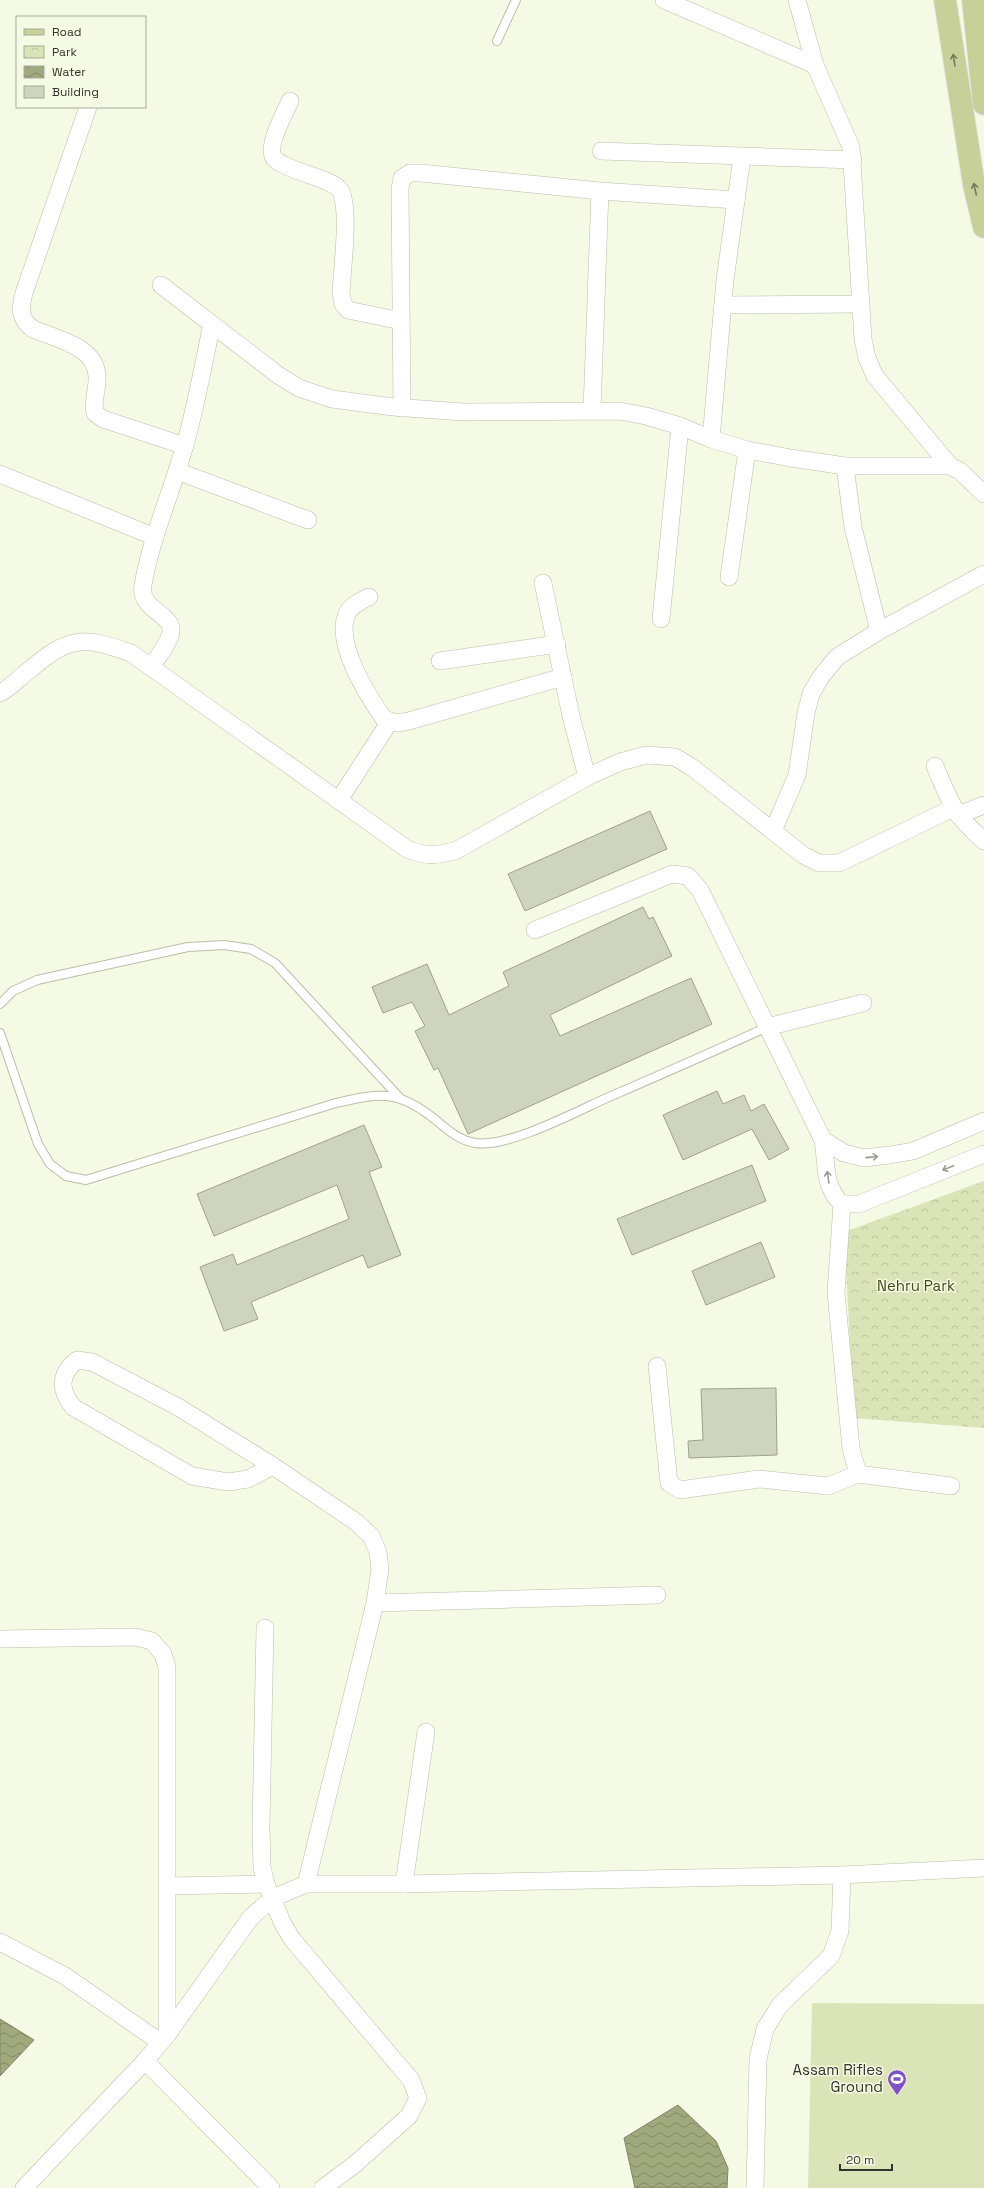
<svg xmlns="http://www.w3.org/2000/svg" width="984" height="2188" font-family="'Space Grotesk',sans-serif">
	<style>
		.grass { fill: #dbe4b6 }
		.park { fill: url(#park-crowns) }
		.water { fill: url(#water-waves); stroke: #7f8664 }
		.building { fill: #cfd4bf; stroke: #9da28e }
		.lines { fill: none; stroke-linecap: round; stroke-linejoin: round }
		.service-casing { stroke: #babeaa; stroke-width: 10 }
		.minor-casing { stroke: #babeaa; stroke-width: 18 }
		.primary-casing { stroke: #e7e7e6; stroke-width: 24 }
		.service { stroke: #fff; stroke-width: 8 }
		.minor { stroke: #fff; stroke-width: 17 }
		.primary { stroke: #c7d098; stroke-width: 22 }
		.oneway { stroke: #767a5d }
		.oneway2 { stroke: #999a96 }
		.labels { text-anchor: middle; stroke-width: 3; stroke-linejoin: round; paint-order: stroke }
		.park-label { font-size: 15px; fill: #424a16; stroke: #f5fae4 }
		.poi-label { font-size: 15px; fill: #33342c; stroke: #f5fae4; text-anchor: end }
	</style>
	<defs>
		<pattern id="park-crowns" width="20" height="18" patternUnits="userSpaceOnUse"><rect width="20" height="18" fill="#dbe4b6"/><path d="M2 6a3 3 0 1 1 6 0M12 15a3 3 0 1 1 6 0" fill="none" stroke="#bcc49d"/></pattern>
		<pattern id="water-waves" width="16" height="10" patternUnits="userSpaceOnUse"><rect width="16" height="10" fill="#a0a97c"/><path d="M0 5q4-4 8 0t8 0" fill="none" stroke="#838a66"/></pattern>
	</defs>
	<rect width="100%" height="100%" fill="#f5fae4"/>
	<polygon class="grass" points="812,2003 984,2004 984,2188 808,2188"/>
	<polygon class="park" points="984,1181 984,1428 854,1418 844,1232"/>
	<g class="water">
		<polygon points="0,2019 34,2040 0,2076"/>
		<polygon points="678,2105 716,2141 728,2168 727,2188 635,2188 624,2138"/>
	</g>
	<g class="building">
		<polygon points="650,811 667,849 525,911 508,874"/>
		<polygon points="643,907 649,919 653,917 672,956 550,1015 560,1036 691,978 712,1024 468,1134 438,1068 434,1070 415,1031 425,1026 412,1002 383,1013 372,987 427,964 449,1015 509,986 503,972"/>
		<polygon points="717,1091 723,1104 744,1095 751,1111 764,1104 789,1149 769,1160 752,1129 683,1160 663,1115"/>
		<polygon points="364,1125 382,1167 369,1172 401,1255 368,1268 363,1255 251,1302 258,1319 224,1331 200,1267 233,1254 237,1265 349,1219 337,1185 214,1236 197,1194"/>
		<polygon points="752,1165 766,1201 632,1255 617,1219"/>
		<polygon points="761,1242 775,1277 706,1305 692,1271"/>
		<polygon points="776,1388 777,1455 689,1458 688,1441 703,1440 701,1389"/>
	</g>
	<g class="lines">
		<g class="service-casing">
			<g id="service">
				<polyline points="497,41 516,0"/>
				<polyline points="0,1004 13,991 37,980 188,947 224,945 251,949 275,963 399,1097"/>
				<path d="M0 1033 38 1144 50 1164 66 1176 86 1180 336 1103C381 1093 398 1089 437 1121 449 1131 459 1140 475 1143 509 1148 577 1111 609 1097 662 1074 715 1051 767 1027"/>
			</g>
		</g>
		<g class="minor-casing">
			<g id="minor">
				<polyline points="664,0 815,65"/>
				<polyline points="797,0 815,65 851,147 863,339 867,358 875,376 950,466"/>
				<path d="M290 101C285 112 266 147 274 158 280 166 311 175 321 179 328 182 338 185 341 192 350 211 342 270 341 293L343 304 348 310 401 321"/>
				<path d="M88 107 24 293C20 308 19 319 33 329 56 339 96 346 97 376 98 389 92 400 95 413L103 419 185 446"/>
				<polyline points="601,151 853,160"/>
				<polyline points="161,285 278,375 299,388 332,399 393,407 463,412 620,411 646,416 680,426 711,439 747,450 791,458 845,466 950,466 960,471 984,494"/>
				<polyline points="723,305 861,304"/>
				<polyline points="402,408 400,189 402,178 410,173 421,173 600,191 736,200"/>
				<polyline points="592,410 600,191"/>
				<polyline points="711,439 725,280 742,157"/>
				<polyline points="845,466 853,527 879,631"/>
				<polyline points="177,471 308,520"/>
				<polyline points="0,474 155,537"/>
				<polyline points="729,577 747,450"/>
				<polyline points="543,583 571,716 587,777"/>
				<path d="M369 597C360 601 349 606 346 616 336 646 368 696 384 719L397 723 409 721 563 677"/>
				<polyline points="661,619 680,426"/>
				<polyline points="440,661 557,644"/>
				<path d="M151 667C157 658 166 647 170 636 178 613 138 612 143 585 151 538 171 494 184 448 196 408 203 365 212 324"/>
				<path d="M0 693C10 688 18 679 27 672 68 637 81 635 131 653L407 849C427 857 437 856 457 850L587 777 620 762 646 755 675 757 693 768 803 855 819 863H839L953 808"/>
				<path d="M935 766C950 802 954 815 984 841"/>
				<polyline points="339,800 390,721"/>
				<polyline points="958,815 984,805"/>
				<polyline points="773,831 797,775 806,713 811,694 820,678 837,657 879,631 984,574"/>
				<path d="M535 930 672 874 688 876 700 890 823 1140C827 1164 823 1187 842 1204H859L984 1154"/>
				<polyline points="767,1027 863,1003"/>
				<polyline points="823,1140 844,1153 864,1158 890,1155 913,1151 984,1121"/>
				<polyline points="842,1204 836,1293 851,1448 858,1474 951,1486"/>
				<polyline points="657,1366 669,1483 680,1490 759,1479 828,1486 858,1474"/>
				<path d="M273 1466 248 1479 228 1482 192 1476 73 1407C59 1389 59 1375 77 1360L92 1362 178 1407 273 1466 356 1522 371 1536 378 1552 380 1569 375 1603 306 1884"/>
				<polyline points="375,1603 657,1595"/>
				<polyline points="265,1628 261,1827 262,1867 266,1884 283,1924 292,1939 411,2080 418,2098 409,2116 354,2165 323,2188"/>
				<polyline points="0,1639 135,1637 152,1641 163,1654 167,1667 167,2035"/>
				<polyline points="404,1884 426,1732"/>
				<polyline points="168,1886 266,1884"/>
				<polyline points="0,1942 65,1976 160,2042"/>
				<polyline points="145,2061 271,2188"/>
				<polyline points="24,2188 145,2061 167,2035 251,1917 273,1898 306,1884 404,1884 842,1875 984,1868"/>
				<polyline points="755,2188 758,2059 765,2029 780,2005 831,1956 840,1931 842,1875"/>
			</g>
		</g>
		<g class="primary-casing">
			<g id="primary">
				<polyline points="945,0 974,185 984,227"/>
				<polyline points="973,0 984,104"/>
			</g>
		</g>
		<use href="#service" class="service"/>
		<use href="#minor" class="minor"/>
		<use href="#primary" class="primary"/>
	</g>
	<defs><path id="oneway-shaft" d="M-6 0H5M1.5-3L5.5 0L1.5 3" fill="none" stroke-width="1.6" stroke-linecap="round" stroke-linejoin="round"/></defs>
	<g class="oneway">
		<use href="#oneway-shaft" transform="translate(954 60) rotate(-99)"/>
		<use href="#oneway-shaft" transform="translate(975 189) rotate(-103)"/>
	</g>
	<g class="oneway2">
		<use href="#oneway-shaft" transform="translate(872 1157) rotate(-6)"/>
		<use href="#oneway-shaft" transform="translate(948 1168) rotate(158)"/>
		<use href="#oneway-shaft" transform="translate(828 1177) rotate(-99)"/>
	</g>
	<defs>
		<g id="stadium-pin" transform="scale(1)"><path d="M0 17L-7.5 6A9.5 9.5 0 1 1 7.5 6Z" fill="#7f52ca" stroke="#f5fae4"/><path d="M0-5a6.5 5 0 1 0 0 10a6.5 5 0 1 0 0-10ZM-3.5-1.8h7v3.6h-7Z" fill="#fff"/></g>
	</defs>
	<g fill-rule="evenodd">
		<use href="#stadium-pin" x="897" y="2079"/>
	</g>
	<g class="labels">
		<g class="park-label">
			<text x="916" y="1291">Nehru Park</text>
		</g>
		<g class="poi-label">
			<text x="883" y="2075">Assam Rifles<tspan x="883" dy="17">Ground</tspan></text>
		</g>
	</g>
	<rect x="16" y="16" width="130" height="92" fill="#f5fae4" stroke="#a7ab9a"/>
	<rect x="24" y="29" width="20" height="6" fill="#c7d098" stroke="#a7ab9a"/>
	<text x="52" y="36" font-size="12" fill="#33342c">Road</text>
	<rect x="24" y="46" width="20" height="12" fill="url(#park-crowns)" stroke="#a7ab9a"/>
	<text x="52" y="56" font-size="12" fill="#33342c">Park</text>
	<rect x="24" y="66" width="20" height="12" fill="url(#water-waves)" stroke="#a7ab9a"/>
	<text x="52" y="76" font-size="12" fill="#33342c">Water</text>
	<rect x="24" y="86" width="20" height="12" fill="#cfd4bf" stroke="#a7ab9a"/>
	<text x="52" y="96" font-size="12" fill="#33342c">Building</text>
	<path d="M840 2164v6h52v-6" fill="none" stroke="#33342c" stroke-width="2"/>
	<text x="846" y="2164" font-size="12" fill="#33342c" stroke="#f5fae4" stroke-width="3" paint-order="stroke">20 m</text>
</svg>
